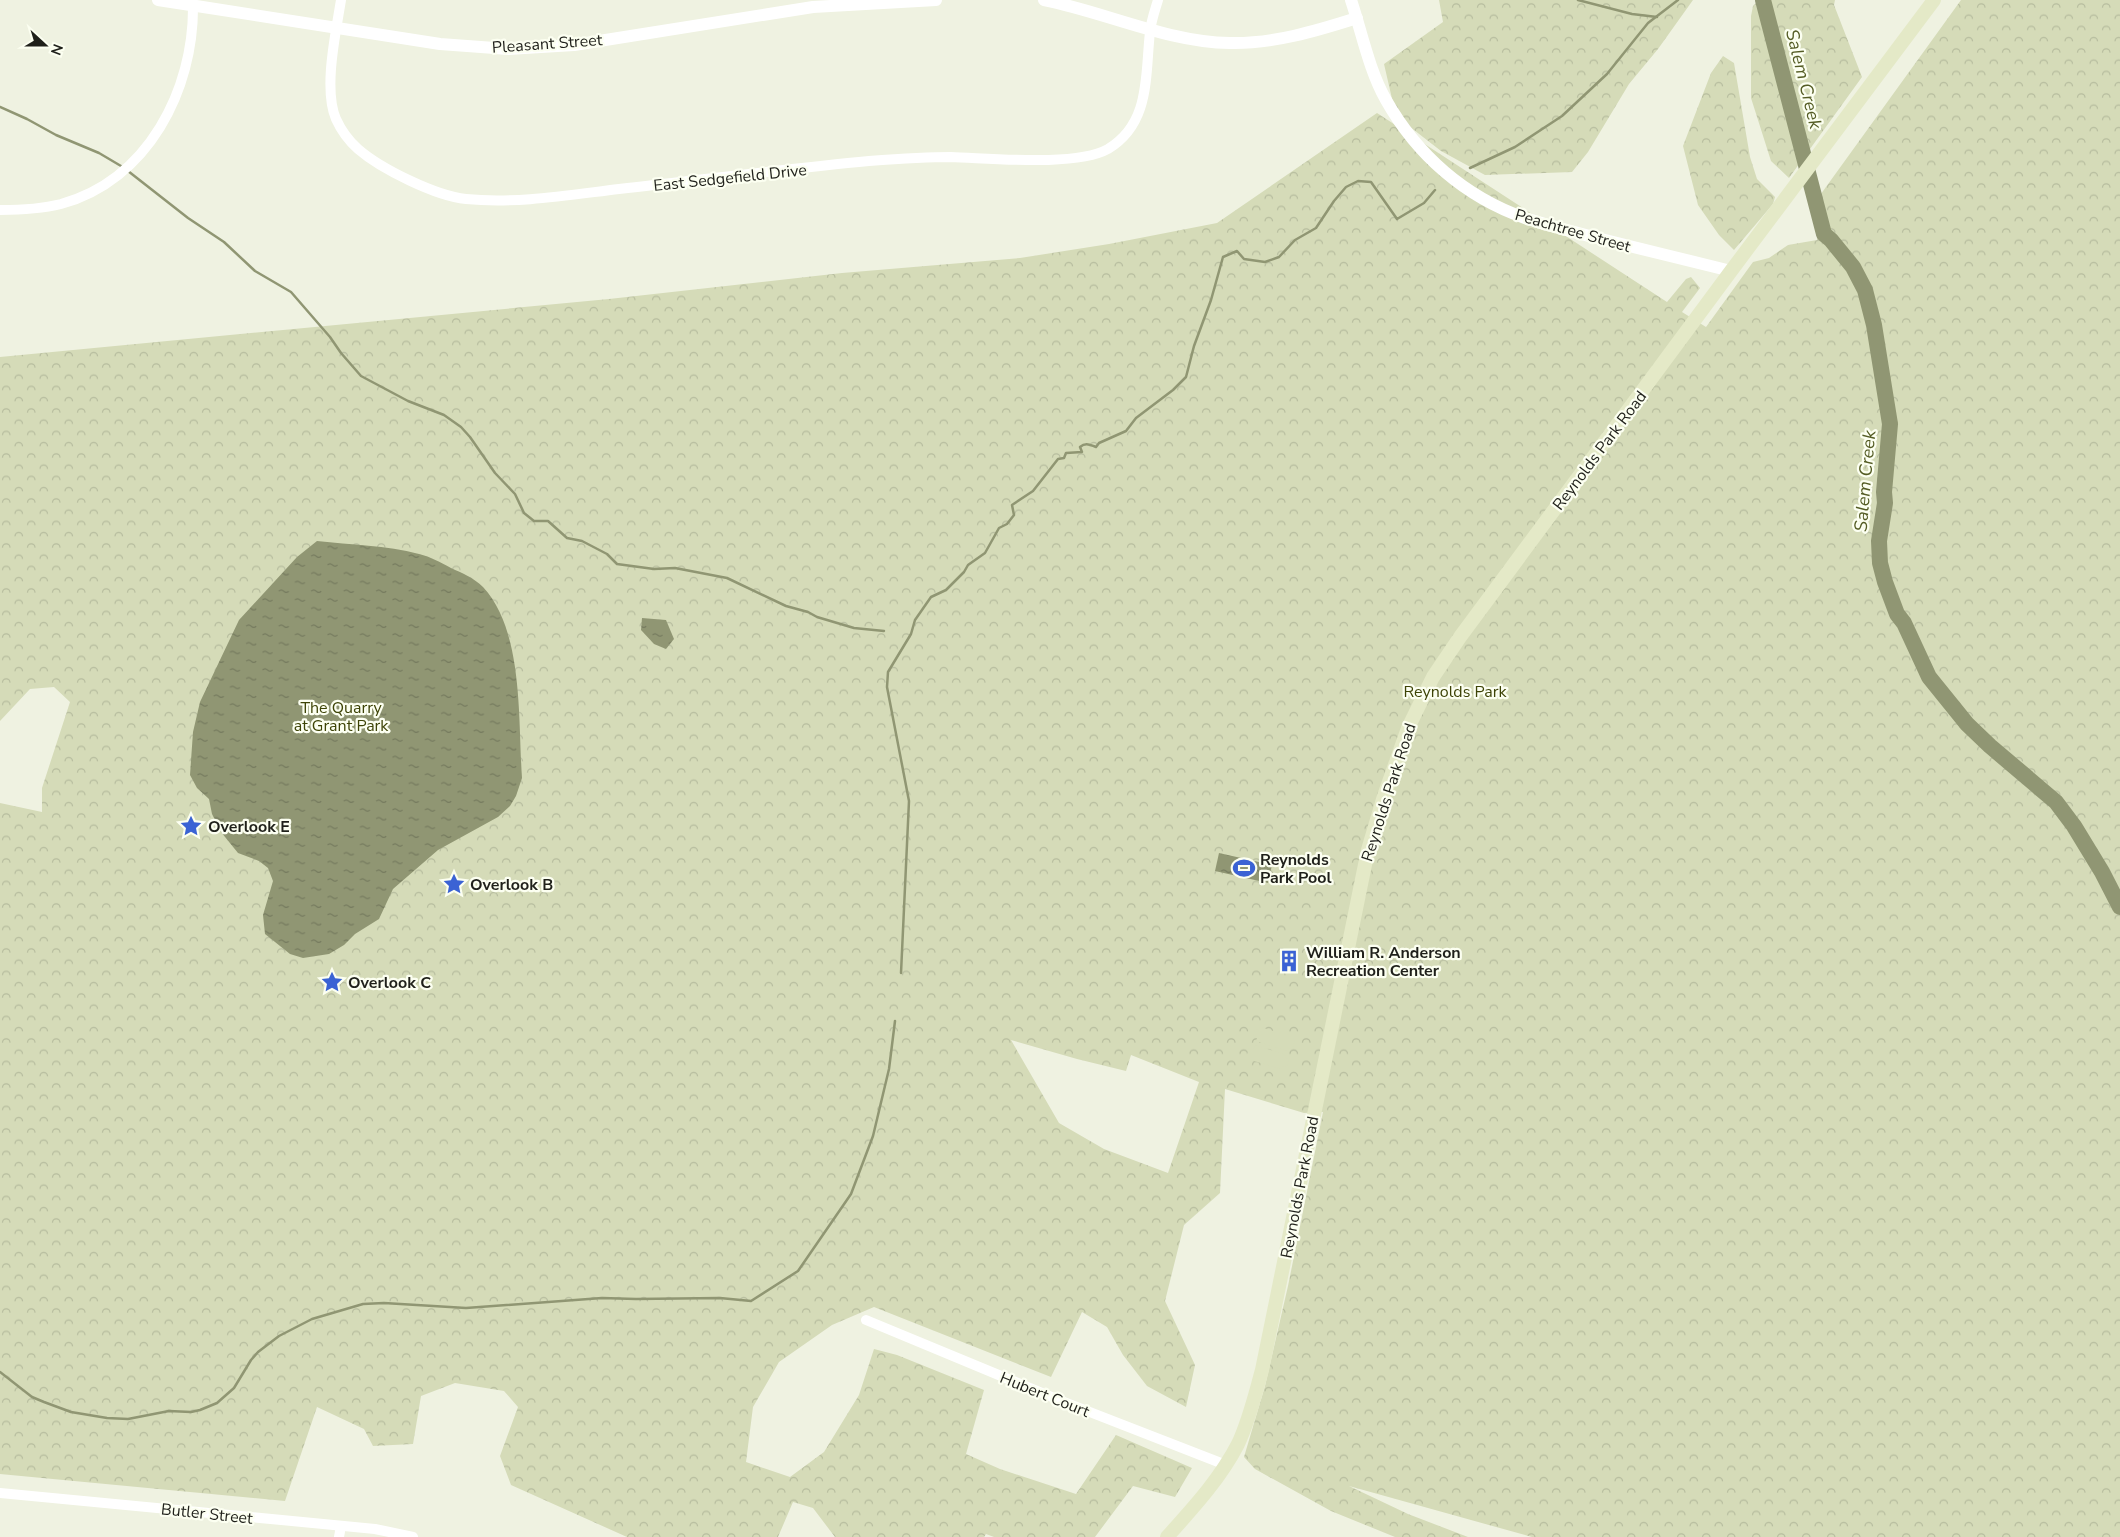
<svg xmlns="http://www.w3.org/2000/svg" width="2120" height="1537" font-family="'Nunito Sans',sans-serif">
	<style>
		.forest { fill: url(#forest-crowns); fill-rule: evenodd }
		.garden { fill: #d5dbb8 }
		.water { fill: url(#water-ripples) }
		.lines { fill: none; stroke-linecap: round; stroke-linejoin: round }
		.stream { stroke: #909673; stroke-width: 2.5 }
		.river { stroke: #909673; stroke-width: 16 }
		.minor { stroke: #fff; stroke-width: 10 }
		.tertiary { stroke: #fff; stroke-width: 12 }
		.secondary { stroke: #e4e9c7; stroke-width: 14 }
		.labels { text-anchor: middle; stroke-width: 4.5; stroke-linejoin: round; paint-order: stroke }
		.street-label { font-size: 16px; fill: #1f201a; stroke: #fcfff1 }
		.park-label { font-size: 16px; fill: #3d4306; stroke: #fcfff1 }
		.poi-label { font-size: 16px; font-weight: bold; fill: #1f201a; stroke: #fcfff1; text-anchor: start }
		.water-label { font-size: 18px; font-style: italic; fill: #545c24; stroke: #fcfff1 }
	</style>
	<defs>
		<pattern id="forest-crowns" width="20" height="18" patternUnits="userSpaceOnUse" patternTransform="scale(1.25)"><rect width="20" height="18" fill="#d5dbb8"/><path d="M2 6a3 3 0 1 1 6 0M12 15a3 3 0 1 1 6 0" fill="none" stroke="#b6bc9e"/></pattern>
		<pattern id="water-ripples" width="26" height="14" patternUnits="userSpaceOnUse" patternTransform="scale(1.25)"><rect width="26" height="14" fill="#909673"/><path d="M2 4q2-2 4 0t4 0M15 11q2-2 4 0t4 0" fill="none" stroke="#757a5e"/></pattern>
	</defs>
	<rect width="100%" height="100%" fill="#eff2e1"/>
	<g class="forest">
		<polygon points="1439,0 1693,0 1658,49 1629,84 1588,152 1572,172 1485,175 1441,151 1396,116 1384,64 1443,22"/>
		<polygon points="1759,0 1835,0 1834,5 1862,77 1789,178 1771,161 1751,98 1751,16 1753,6"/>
		<path d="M1961 0H2120V1537H1532L1349 1486 1408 1514 1468 1537H1395L1331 1511 1255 1469 1244 1457 1265 1386 1288 1286 1323 1112 1304 1113 1225 1089 1220 1193 1184 1225 1165 1301 1195 1365 1186 1407 1147 1386 1123 1355 1107 1327 1082 1312 1051 1377 874 1307 832 1325 779 1362 753 1407 746 1462 790 1477 824 1452 859 1395 874 1349 897 1355 984 1390 966 1454 1000 1469 1076 1494 1116 1435 1192 1468 1175 1497 1133 1486 1095 1537H994L986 1534 984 1537H835L813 1508 793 1502 778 1537H627L511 1485 500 1456 518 1407 504 1391 455 1383 421 1396 413 1444 373 1446 364 1429 317 1407 285 1501 0 1474V803L42 812V788L70 702 54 687 30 689 0 721V357L609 299 842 273 1020 258 1109 244 1217 223 1377 113 1667 302 1686 279 1691 277 1700 288 1682 312 1706 327 1753 262 1769 258 1788 245 1817 240 1818 198ZM1011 1040 1077 1059 1126 1071 1131 1055 1199 1082 1168 1173 1104 1149 1059 1123Z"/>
		<polygon points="1723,56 1734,63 1750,157 1757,179 1775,197 1773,204 1734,250 1719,235 1698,205 1683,146 1711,73"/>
	</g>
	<g class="garden">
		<polygon points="1260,1027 1291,1036 1290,1039 1295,1041 1292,1049 1288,1048 1287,1051 1256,1041 1257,1038 1253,1037 1255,1029 1259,1030"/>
		<polygon points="1255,1045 1286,1055 1285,1058 1289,1059 1287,1067 1282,1066 1281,1069 1251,1060 1251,1057 1247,1055 1249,1047 1254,1049"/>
	</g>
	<g class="water">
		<path d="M317 541C351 545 386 545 419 554 431 557 440 562 451 568 462 573 474 578 483 587 524 631 518 721 522 778L516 796 510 806 498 817 438 850 393 889 379 919 355 934 344 945 329 954 303 958 290 954 265 934 263 915 273 881 268 868 259 861 238 853 221 832 212 814 209 799 197 788 190 775 193 732 200 702 239 620 297 557Z"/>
		<polygon points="642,618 666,620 674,639 666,649 654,644 641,630"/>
		<polygon points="1219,853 1272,865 1268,883 1215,871"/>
	</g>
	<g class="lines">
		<g class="stream">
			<polyline points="1578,0 1632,14 1657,17"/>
			<polyline points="0,107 27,119 56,135 99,153 121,166"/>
			<polyline points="1470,168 1515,147 1562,116 1607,74 1648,23 1678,0"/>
			<polyline points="128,171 188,218 224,242 255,271 291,292 330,337 341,353 361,376 408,401 444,415 461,427 470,437 495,473 515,494 524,513 534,521 548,521 567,538 582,541 607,554 617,564 654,569 675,568 727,578 786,606 808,612 817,617 854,628 884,631"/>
			<path d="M901 973 909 801 887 687 888 672 911 634 915 620 931 597 946 590 964 572 968 565 985 553 999 528 1007 524 1014 515 1012 505 1033 491 1058 459 1064 458 1066 453 1082 452 1080 447C1086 442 1090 445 1096 447L1099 443 1126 431 1136 418 1173 390 1186 377 1194 346 1211 300 1223 257 1237 251 1244 259 1265 262 1279 257 1295 240 1316 228 1334 201 1346 187 1358 181 1371 182 1397 219 1424 203 1435 190"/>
			<polyline points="0,1372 32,1397 44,1402 71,1412 107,1418 128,1419 169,1411 191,1412 200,1410 217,1403 234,1388 251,1360 258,1352 279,1336 312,1319 363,1304 384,1303 466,1308 602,1298 636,1299 720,1298 751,1301 798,1271 851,1194 873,1136 889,1069 895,1021"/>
		</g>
		<polyline class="river" points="1763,0 1824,234 1831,240 1853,267 1865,290 1874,325 1890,424 1884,492 1885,503 1879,541 1880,563 1885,582 1897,614 1904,623 1929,677 1967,724 1990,746 2056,802 2074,826 2102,872 2120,907"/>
		<g class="minor">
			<path d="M341 0C336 32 323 89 336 119 341 130 349 141 358 149 381 169 436 196 466 199 517 204 569 195 619 189 702 180 785 169 869 161 896 159 923 157 951 157 989 158 1076 167 1108 149 1151 123 1145 75 1150 32 1151 21 1155 10 1158 0"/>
			<path d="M0 210C20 210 41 209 61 204 148 180 194 90 193 5"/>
			<polyline points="866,1320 1059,1400 1226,1465"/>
			<polyline points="0,1493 375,1529 413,1537"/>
			<polyline points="339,1537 341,1526"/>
		</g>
		<g class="tertiary">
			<polyline points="158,0 440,44 508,49 574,45 813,7 936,0"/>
			<path d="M1044 0C1105 12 1167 42 1230 43 1273 44 1316 31 1357 18"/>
			<path d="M1351 0C1362 33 1369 70 1386 100 1417 155 1465 197 1525 218 1551 227 1579 233 1605 240 1647 250 1689 261 1731 271"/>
		</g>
		<path class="secondary" d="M1167 1537C1193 1508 1220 1479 1238 1444 1249 1421 1255 1395 1262 1370L1368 850 1384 796 1408 728 1433 677 1460 637 1731 271 1934 0"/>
	</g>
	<defs>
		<g id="sight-bare" transform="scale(1.725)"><path d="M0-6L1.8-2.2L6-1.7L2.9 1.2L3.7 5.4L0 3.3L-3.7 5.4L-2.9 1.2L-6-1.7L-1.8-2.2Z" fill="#3b63d4" stroke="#fcfff1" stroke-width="2.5" paint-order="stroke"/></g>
		<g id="stadium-bare" transform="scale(1.725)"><path d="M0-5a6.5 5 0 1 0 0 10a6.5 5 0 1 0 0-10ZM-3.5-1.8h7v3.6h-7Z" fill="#3b63d4" stroke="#fcfff1" stroke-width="2.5" paint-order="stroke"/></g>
		<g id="building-bare" transform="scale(1.725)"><path d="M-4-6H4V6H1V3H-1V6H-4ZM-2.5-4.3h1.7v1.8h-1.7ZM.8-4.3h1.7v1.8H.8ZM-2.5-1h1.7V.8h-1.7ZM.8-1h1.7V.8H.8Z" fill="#3b63d4" stroke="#fcfff1" stroke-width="2.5" paint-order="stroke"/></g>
	</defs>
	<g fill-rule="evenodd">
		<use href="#sight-bare" x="191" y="826"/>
		<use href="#stadium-bare" x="1244" y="868"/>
		<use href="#sight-bare" x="454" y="884"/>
		<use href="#building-bare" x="1289" y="961"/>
		<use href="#sight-bare" x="332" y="982"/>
	</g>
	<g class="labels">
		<g class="street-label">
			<text transform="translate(547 43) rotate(-4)" y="6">Pleasant Street</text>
			<text transform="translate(730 177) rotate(-6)" y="6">East Sedgefield Drive</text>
			<text transform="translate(1573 230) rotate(16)" y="6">Peachtree Street</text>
			<text transform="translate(1599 450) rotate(-53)" y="6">Reynolds Park Road</text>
			<text transform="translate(1388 792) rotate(-72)" y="6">Reynolds Park Road</text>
			<text transform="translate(1299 1187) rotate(-79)" y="6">Reynolds Park Road</text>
			<text transform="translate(1045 1394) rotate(22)" y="6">Hubert Court</text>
			<text transform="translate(207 1513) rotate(6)" y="6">Butler Street</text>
		</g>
		<g class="park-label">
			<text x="1455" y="697">Reynolds Park</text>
			<text x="341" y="713">The Quarry<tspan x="341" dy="18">at Grant Park</tspan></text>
		</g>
		<g class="poi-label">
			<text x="208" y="832">Overlook E</text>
			<text x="1260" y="865">Reynolds<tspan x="1260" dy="18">Park Pool</tspan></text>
			<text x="470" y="890">Overlook B</text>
			<text x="1306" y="958">William R. Anderson<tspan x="1306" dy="18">Recreation Center</tspan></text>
			<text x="348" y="988">Overlook C</text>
		</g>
		<g class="water-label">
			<text transform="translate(1804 79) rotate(76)" y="6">Salem Creek</text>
			<text transform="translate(1865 481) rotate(-85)" y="6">Salem Creek</text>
		</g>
	</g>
	<g transform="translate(45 45) rotate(111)" stroke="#fcfff1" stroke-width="4" paint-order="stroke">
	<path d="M0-4L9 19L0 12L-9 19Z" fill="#1f201a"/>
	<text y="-8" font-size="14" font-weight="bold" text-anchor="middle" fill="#1f201a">N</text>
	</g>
</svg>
